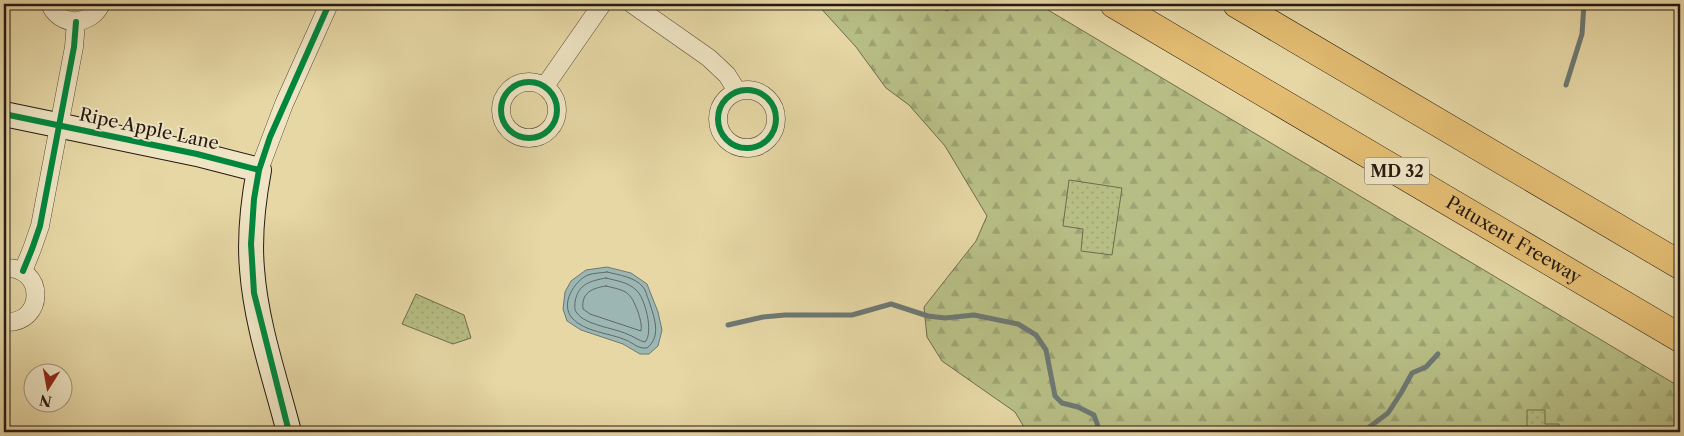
<svg xmlns="http://www.w3.org/2000/svg" width="1684" height="436" font-family="'Libre Caslon Text',serif">
	<style>
		.forest { fill: url(#forest-firs); stroke: #6e6c4c }
		.park { fill: url(#park-dots); stroke: #6e6c4c }
		.water { fill: #9cb7b3; stroke: #6d7873 }
		.lines { fill: none; stroke-linecap: round; stroke-linejoin: round }
		.shore { stroke: #616862; stroke-width: 1 }
		.stream { stroke: #6d7873; stroke-width: 5 }
		.street-casing { stroke: #564937; stroke-width: 19 }
		.secondary-casing { stroke: #261a12; stroke-width: 26 }
		.highway-casing { stroke: #261a12; stroke-width: 29 }
		.street { stroke: #efe5c4; stroke-width: 18 }
		.secondary { stroke: #efe5c4; stroke-width: 24 }
		.highway { stroke: #e3bc72; stroke-width: 28 }
		.cycleway-casing { stroke: #efe5c4; stroke-width: 9 }
		.cycleway { stroke: #00873e; stroke-width: 6 }
		.labels { text-anchor: middle; stroke-width: 4; stroke-linejoin: round; paint-order: stroke }
		.shield { fill: #efe5c4; stroke: #625747; stroke-width: 1 }
		.shield-label { font-size: 16px; font-weight: bold; fill: #261a12 }
		.street-label { font-size: 18px; fill: #261a12; stroke: #efe5c4 }
	</style>
	<defs>
		<pattern id="forest-firs" width="22" height="20" patternUnits="userSpaceOnUse" patternTransform="scale(1.25)"><rect width="22" height="20" fill="#b7be85"/><path d="M5 1l3.5 6h-7zM16 11l3.5 6h-7z" fill="#9da372"/></pattern>
		<pattern id="park-dots" width="8" height="8" patternUnits="userSpaceOnUse" patternTransform="scale(1.25)"><rect width="8" height="8" fill="#b7be85"/><path d="M2 2h.1M6 6h.1" fill="none" stroke="#9da372" stroke-width="1.8" stroke-linecap="round"/></pattern>
	</defs>
	<rect width="100%" height="100%" fill="#e6d7a5"/>
	<filter id="stains"><feTurbulence type="fractalNoise" baseFrequency=".004" numOctaves="4"/><feColorMatrix values="0 0 0 0 .2 0 0 0 0 .09 0 0 0 0 .02 0 0 0 .5 -.17"/></filter>
	<radialGradient id="worn" r=".72"><stop offset=".6" stop-color="#630" stop-opacity="0"/><stop offset="1" stop-color="#630" stop-opacity=".3"/></radialGradient>
	<g class="forest">
		<polygon points="817,4 934,4 947,11 957,4 1038,4 1680,387 1680,432 1027,432 1015,412 942,361 927,337 924,307 976,241 987,216 945,146 909,105 886,88 856,47"/>
		<polygon points="4,428 45,432 4,432"/>
	</g>
	<g class="park">
		<polygon points="1069,180 1122,188 1112,255 1081,251 1083,229 1063,226"/>
		<polygon points="416,294 464,315 471,338 453,344 402,324"/>
		<polygon points="1527,410 1545,410 1545,424 1559,424 1559,432 1477,432 1477,427 1527,427"/>
	</g>
	<polygon class="water" points="607,267 631,273 647,284 658,312 662,330 658,346 649,354 640,354 623,344 581,330 567,321 563,309 565,292 571,281 586,270"/>
	<g class="lines">
		<g class="shore">
			<path d="M607 272C619 275 635 277 643 287 646 290 647 297 649 301 654 317 662 336 647 348 638 349 633 343 626 340 610 333 584 332 572 318 560 304 574 281 588 275 593 273 601 273 607 272Z"/>
			<path d="M606 278C617 281 628 282 636 290 645 297 654 333 645 342 639 341 633 336 627 334 614 328 585 325 577 313 574 310 575 306 575 302 578 284 590 281 606 278Z"/>
			<path d="M606 286C627 291 630 291 638 312 640 318 642 325 641 331L590 314 583 309C581 293 592 288 606 286Z"/>
		</g>
		<g class="stream">
			<polyline points="1566,85 1582,34 1584,4"/>
			<polyline points="728,325 763,317 785,315 852,315 891,304 928,316 945,318 974,315 1018,324 1036,335 1046,350 1055,396 1062,403 1078,407 1094,415 1100,432"/>
			<polyline points="1366,432 1368,428 1388,413 1401,393 1412,373 1426,367 1438,354"/>
		</g>
		<g class="street-casing">
			<g id="street">
				<path d="M50 4C60 28 91 26 101 4"/>
				<polyline points="632,4 709,58 727,75 737,91"/>
				<circle cx="529" cy="110" r="28"/>
				<polyline points="545,86 602,4"/>
				<circle cx="747" cy="119" r="29"/>
				<polyline points="259,170 284,104 329,4"/>
				<path d="M4 268C46 265 46 325 4 322"/>
				<polyline points="23,271 32,249 40,226 74,47 76,22"/>
			</g>
		</g>
		<g class="secondary-casing">
			<path id="secondary" d="M4 114 197 154 259 170C253 202 249 235 252 269 256 324 275 378 289 432"/>
		</g>
		<g class="highway-casing">
			<g id="highway">
				<path id="s1" d="M1114 4 1680 338"/>
				<polyline points="1237,4 1680,265"/>
			</g>
		</g>
		<use href="#street" class="street"/>
		<use href="#secondary" class="secondary"/>
		<use href="#highway" class="highway"/>
		<g class="cycleway-casing">
			<g id="cycleway">
				<circle cx="529" cy="110" r="28"/>
				<circle cx="747" cy="119" r="29"/>
				<polyline points="4,114 197,154 259,170"/>
				<polyline points="23,271 32,249 40,226 74,47 76,22"/>
				<polyline points="289,432 254,293 251,244 254,199 259,170 270,137 329,4"/>
			</g>
		</g>
		<use href="#cycleway" class="cycleway"/>
	</g>
	<g class="labels">
		<rect class="shield" x="1364.5" y="157.5" width="65" height="27" rx="4"/>
		<g class="shield-label">
			<text x="1397" y="177">MD 32</text>
		</g>
		<g class="street-label">
			<text transform="translate(149 129) rotate(12)" y="6">Ripe Apple Lane</text>
			<text dy="6" stroke="none"><textPath href="#s1" startOffset="464">Patuxent Freeway</textPath></text>
		</g>
	</g>
	<rect width="1684" height="436" fill="none" stroke="#e6d7a5" stroke-width="20"/>
	<rect x="5" y="5" width="1674" height="426" fill="none" stroke="#261a12" stroke-width="2.5"/>
	<rect x="10" y="10" width="1664" height="416" fill="none" stroke="#261a12"/>
	<g transform="translate(48 388) rotate(191)"><circle r="24" fill="#efe5c4" stroke="#9f947d"/>
	<path d="M0-4L9 19L0 12L-9 19Z" fill="#8f2418"/>
	<text y="-8" font-size="14" font-weight="bold" text-anchor="middle" fill="#261a12">N</text>
	</g>
	<rect width="100%" height="100%" filter="url(#stains)"/>
	<rect width="100%" height="100%" fill="url(#worn)"/>
</svg>
